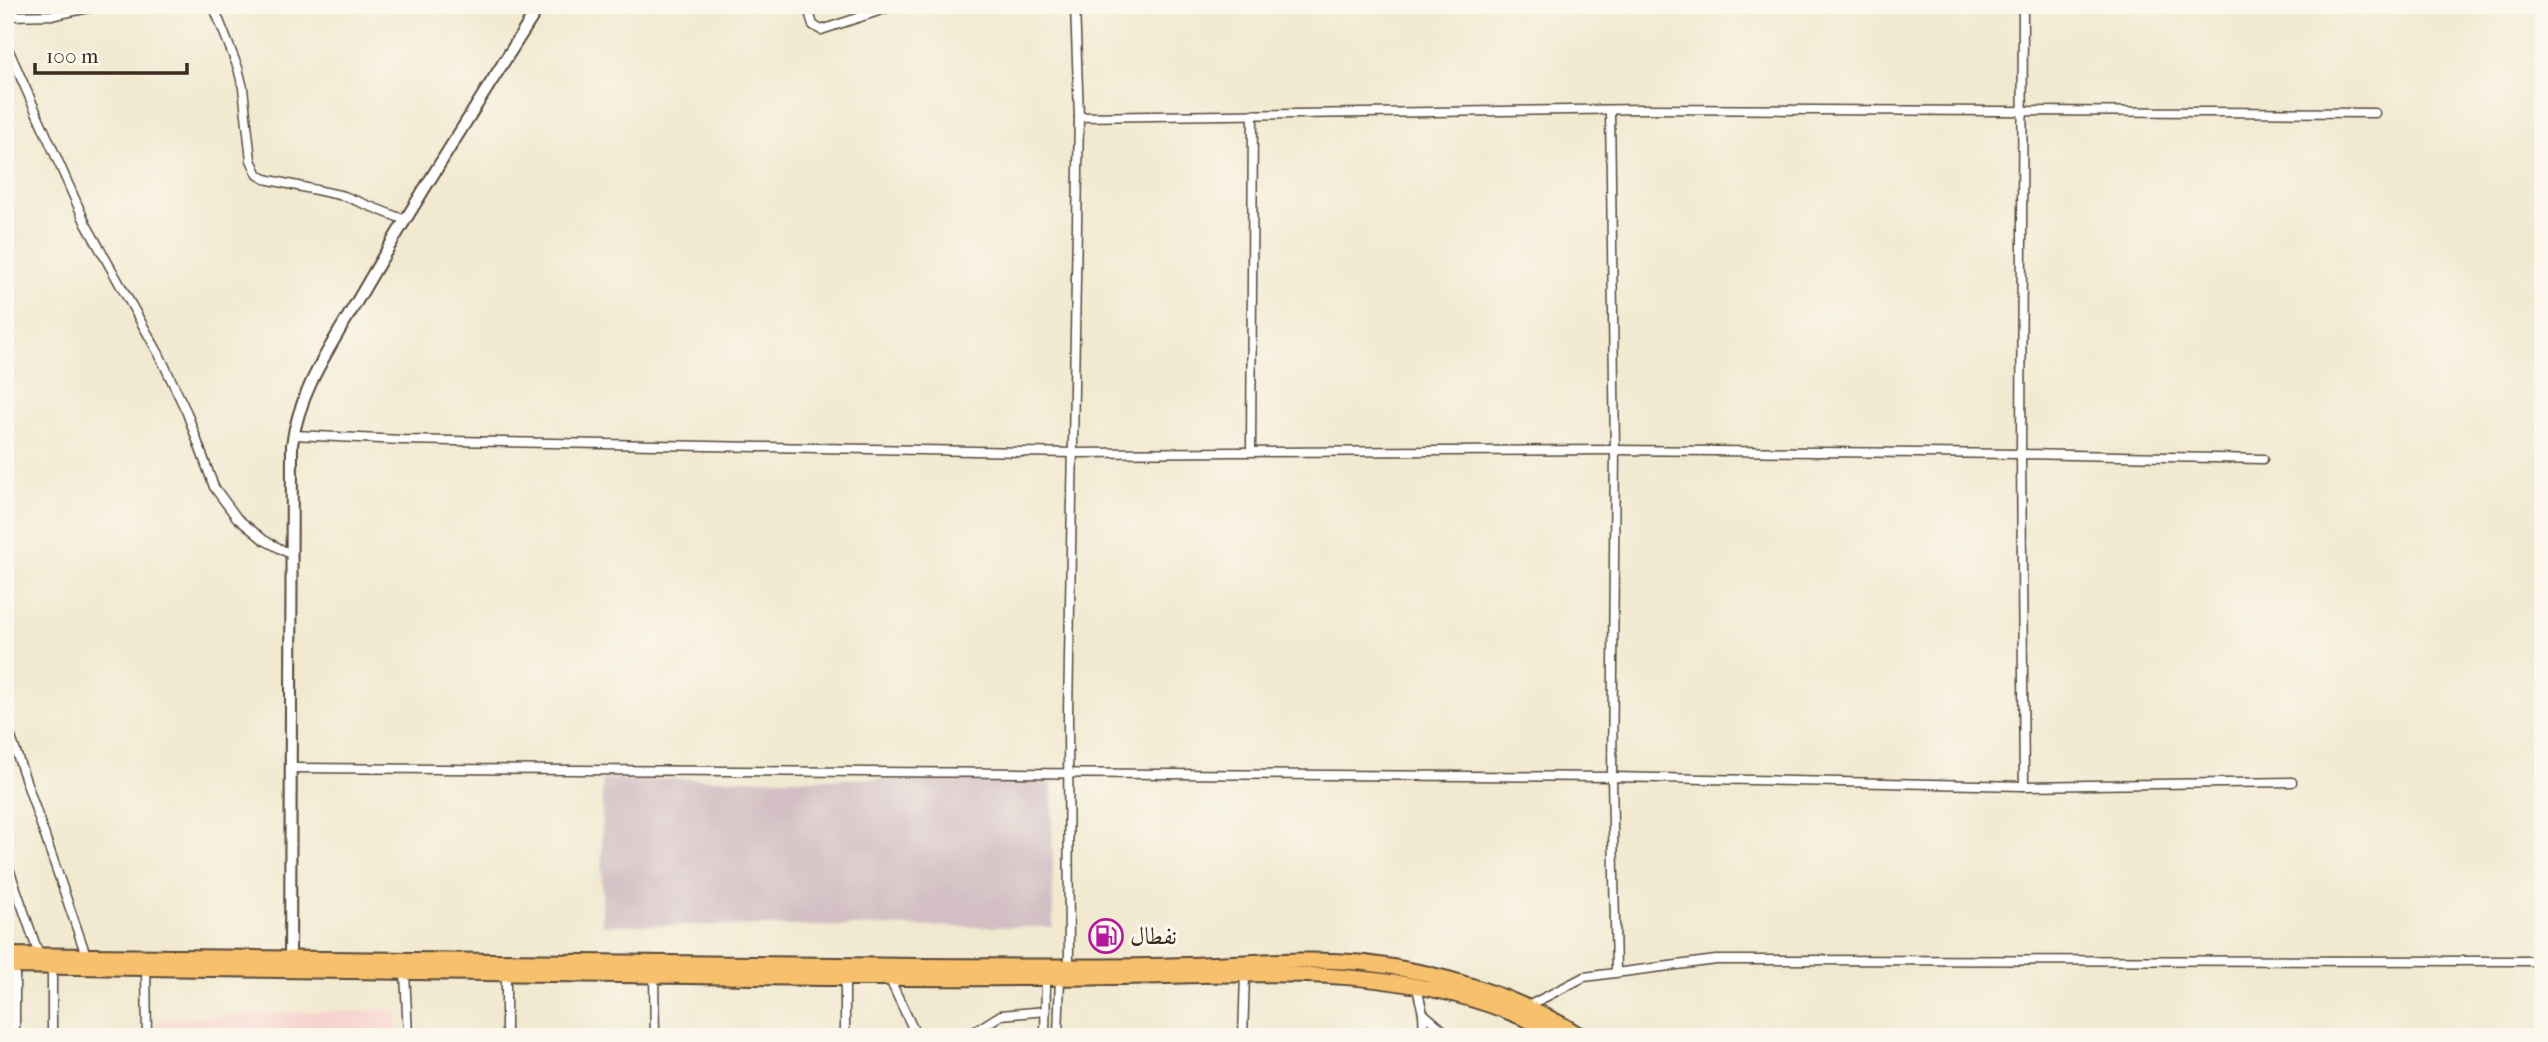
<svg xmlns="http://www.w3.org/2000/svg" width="2548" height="1042" font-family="'IM FELL French Canon',Amiri,serif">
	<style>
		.built { fill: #f7d0cc }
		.industrial { fill: #d2bec3 }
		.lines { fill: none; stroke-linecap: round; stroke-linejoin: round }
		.minor-casing { stroke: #564739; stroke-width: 11 }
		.tertiary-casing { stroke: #564739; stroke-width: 14 }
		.primary-casing { stroke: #564739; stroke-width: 18 }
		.minor { stroke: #fff; stroke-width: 8 }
		.tertiary { stroke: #fff; stroke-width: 10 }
		.primary { stroke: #f7c06c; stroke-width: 14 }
		.labels { text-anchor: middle; stroke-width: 6; stroke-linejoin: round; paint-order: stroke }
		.poi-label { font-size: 24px; fill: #3b2a1e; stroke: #fbf7ec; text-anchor: start }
	</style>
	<rect width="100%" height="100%" fill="#fbf7ec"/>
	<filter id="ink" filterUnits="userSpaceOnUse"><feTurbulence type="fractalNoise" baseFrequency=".0143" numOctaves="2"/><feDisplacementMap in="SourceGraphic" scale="14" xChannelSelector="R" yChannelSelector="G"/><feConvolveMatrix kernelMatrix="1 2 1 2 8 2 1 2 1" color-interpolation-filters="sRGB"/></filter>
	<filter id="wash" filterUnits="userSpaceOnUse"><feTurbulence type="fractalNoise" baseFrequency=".00686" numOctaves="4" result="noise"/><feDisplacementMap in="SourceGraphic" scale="28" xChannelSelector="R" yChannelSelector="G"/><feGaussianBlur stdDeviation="1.57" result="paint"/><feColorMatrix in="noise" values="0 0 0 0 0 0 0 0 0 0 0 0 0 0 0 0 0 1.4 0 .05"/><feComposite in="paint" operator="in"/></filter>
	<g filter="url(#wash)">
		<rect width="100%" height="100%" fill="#f1e9d0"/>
		<polygon class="built" points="397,1010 397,1037 157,1037 157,1020 276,1013"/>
		<polygon class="industrial" points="602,779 1052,779 1053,927 602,925"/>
	</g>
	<g filter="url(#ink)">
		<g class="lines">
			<g class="minor-casing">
				<g id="minor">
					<polyline points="213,5 238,68 243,88 251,160 258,175 265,179 344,196 405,220"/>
					<polyline points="807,5 813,25 821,30 897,5"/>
					<polyline points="2023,5 2021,454 2024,786"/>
					<polyline points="5,16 55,15 103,5"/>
					<polyline points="5,42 86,224 159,354 187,413 214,487 237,518 264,540 292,555"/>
					<polyline points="1610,111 1615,450 1612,777 1616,972"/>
					<polyline points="1079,117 1644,109 2375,113"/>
					<polyline points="294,435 402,440 1073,453 1615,450 2021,454 2263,459"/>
					<polyline points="1251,451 1253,114"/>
					<polyline points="5,720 86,955"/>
					<polyline points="292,768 1612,777 2024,786 2292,782"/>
					<polyline points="5,857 39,955"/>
					<polyline points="15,966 15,1037"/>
					<polyline points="52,966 52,1037"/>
					<polyline points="146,967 147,1037"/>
					<polyline points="1069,967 1068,713 1079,117 1075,5"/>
					<polyline points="405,971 408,1037"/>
					<polyline points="506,973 506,1037"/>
					<polyline points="654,976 655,1037"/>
					<polyline points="889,978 917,1037"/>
					<polyline points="1416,984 1423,1013 1451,1037"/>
					<polyline points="1528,1006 1584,977 1716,960 2543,961"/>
					<polyline points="1423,1013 1424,1037"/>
					<polyline points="845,1037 845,978"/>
					<polyline points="966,1037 1001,1015 1046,1011"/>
					<polyline points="1045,1037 1046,978"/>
					<polyline points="1058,1037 1060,978"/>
					<polyline points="1243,1037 1245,975"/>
				</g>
			</g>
			<g class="tertiary-casing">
				<path id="tertiary" d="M290 966 292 445C299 389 335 340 363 291 419 194 480 100 540 5"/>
			</g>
			<g class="primary-casing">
				<g id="primary">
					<path d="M5 955C309 958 613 965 918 966 1009 966 1098 968 1189 965 1247 963 1306 957 1365 963 1441 972 1518 996 1583 1037"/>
					<path d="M5 966C278 968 551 976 824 978 921 978 1018 979 1116 977 1268 975 1423 959 1562 1037"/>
				</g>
			</g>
			<use href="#minor" class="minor"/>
			<use href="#tertiary" class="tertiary"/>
			<use href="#primary" class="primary"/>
		</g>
	</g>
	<defs>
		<g id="fuel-ring" transform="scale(1.75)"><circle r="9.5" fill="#fbf7ec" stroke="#b5179e" stroke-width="1.5"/><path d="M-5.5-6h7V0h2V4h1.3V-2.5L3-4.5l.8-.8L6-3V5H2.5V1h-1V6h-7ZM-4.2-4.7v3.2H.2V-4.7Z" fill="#b5179e"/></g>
	</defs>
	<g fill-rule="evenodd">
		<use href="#fuel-ring" x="1106" y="936"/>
	</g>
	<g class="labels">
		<g class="poi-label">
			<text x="1130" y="944">نفطال</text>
		</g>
	</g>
	<rect width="2548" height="1042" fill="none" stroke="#fbf7ec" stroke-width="28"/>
	<path d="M35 63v10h152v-10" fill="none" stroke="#3b2a1e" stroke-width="3.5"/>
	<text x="46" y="63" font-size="21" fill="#3b2a1e" stroke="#fbf7ec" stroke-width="5" paint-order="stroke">100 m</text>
</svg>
